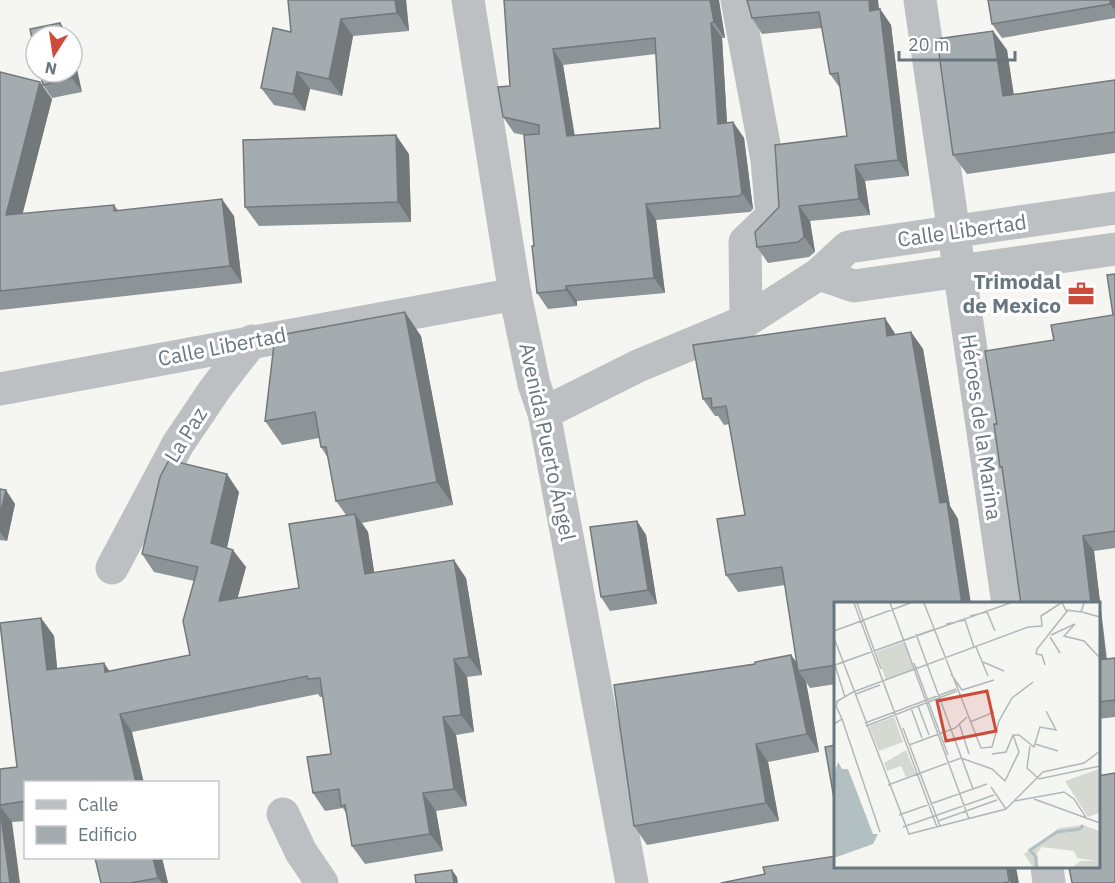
<svg xmlns="http://www.w3.org/2000/svg" width="1115" height="883" font-family="'IBM Plex Sans',sans-serif">
	<style>
		.lines { fill: none; stroke-linecap: round; stroke-linejoin: round }
		.street { stroke: #bcc0c3; stroke-width: 33 }
		.wall { fill: #8d9497; fill-rule: evenodd }
		.shaded-wall { fill: #73787b }
		.building { fill: #a4acb0; stroke: #73787b; stroke-width: 1.5; fill-rule: evenodd }
		.labels { text-anchor: middle; stroke-width: 6; stroke-linejoin: round; paint-order: stroke }
		.street-label { font-size: 21px; fill: #68777f; stroke: #fff }
		.poi-label { font-size: 21px; font-weight: bold; fill: #68777f; stroke: #fff; text-anchor: end }
		.inset-river { fill: none; stroke: #b3c0c2; stroke-width: 3 }
		.inset-road { fill: none; stroke: #b0b8ba; stroke-width: 1.5 }
		.view { fill: #cd4b3a; fill-opacity: 0.15; stroke: #cd4b3a; stroke-width: 3 }
		.inset-edge { fill: none; stroke: #68777f; stroke-width: 3 }
	</style>
	<rect width="100%" height="100%" fill="#f5f5f2"/>
	<g class="lines">
		<g class="street">
			<polyline points="468,0 515,294 534,384 544,413 632,883"/>
			<polyline points="737,0 767,160 772,216 745,242 746,321"/>
			<polyline points="920,0 1008,604"/>
			<polyline points="819,274 854,286 1115,249"/>
			<polyline points="0,389 515,294"/>
			<polyline points="544,413 638,366 746,321 819,274 848,247 1115,208"/>
			<polyline points="112,568 178,444 215,389 252,341"/>
			<polyline points="283,814 301,852 322,883"/>
			<polyline points="1047,866 1049,883"/>
		</g>
	</g>
	<g class="wall">
		<polygon points="288,0 406,0 409,31 353,36 342,96 310,89 305,111 274,105 261,88 291,32"/>
		<path d="M504 0 719 3 725 38H722L727 123 733 122 744 138 753 209 750 212 656 220 665 293 577 301V306L548 309 537 293 534 246 524 135 514 133 503 117 510 86ZM656 54 660 128 575 136 563 65Z"/>
		<polygon points="747,0 880,9 891,25 909,176 865,181 870,215 810,221 815,252 809,257 768,263 757,247 847,136 840,88 830,74 822,28 762,34 752,18"/>
		<polygon points="1115,0 1115,18 1002,38 992,24"/>
		<polygon points="993,31 1007,50 1013,95 1115,80 1115,153 967,174 953,155"/>
		<polygon points="0,72 52,99 22,214 114,205 118,210 234,216 242,283 0,310"/>
		<polygon points="72,72 82,92 52,98 43,85"/>
		<polygon points="409,154 411,222 259,226 245,207"/>
		<polygon points="1115,274 1115,548 1094,551 1107,659 1115,658 1115,717 1098,719 1098,604 1000,467 997,424 1054,340 1113,315"/>
		<polygon points="911,332 923,349 950,506 958,519 836,604 836,684 810,688 806,682 819,752 768,762 779,821 647,845 634,826 755,664 791,655 797,663 785,585 738,592 726,575 745,515 730,424 724,425 718,416 715,416 703,399 896,334"/>
		<polygon points="421,336 453,505 362,523 368,532 374,572 466,578 482,675 467,677 474,732 456,735 467,806 436,811 443,851 365,864 352,846 346,813 343,808 325,811 313,793 331,754 323,697 320,697 318,694 132,732 26,783 26,821 12,822 0,883 0,769 17,767 41,618 54,636 57,668 104,663 109,671 190,655 194,581 154,572 142,554 239,492 227,548 246,567 237,598 299,588 346,515 336,501 328,458 321,447 319,438 282,445 265,421"/>
		<polygon points="0,489 15,504 7,541 0,540"/>
		<polygon points="637,521 646,535 657,604 610,611 601,597"/>
		<polygon points="95,858 162,858 168,883 101,883"/>
	</g>
	<g class="shaded-wall">
		<polygon points="395,0 406,0 409,31 397,13"/>
		<polygon points="710,0 719,0 725,38 714,22"/>
		<polygon points="869,0 878,0 881,26 870,11"/>
		<polygon points="1110,0 1115,0 1115,10 1110,4"/>
		<polygon points="880,9 891,25 909,176 898,160"/>
		<polygon points="341,19 353,36 342,96 329,79"/>
		<polygon points="60,23 70,36 63,36"/>
		<polygon points="711,23 722,38 728,139 718,124"/>
		<polygon points="993,31 1007,50 1017,115 1003,96"/>
		<polygon points="72,46 82,92 72,78 71,72 72,72"/>
		<polygon points="553,49 563,65 577,152 567,136"/>
		<polygon points="297,72 310,89 305,111 293,94"/>
		<polygon points="40,82 52,99 18,232 6,215"/>
		<polygon points="733,122 744,138 753,209 742,193"/>
		<polygon points="396,135 409,154 411,222 398,202"/>
		<polygon points="855,165 865,181 870,215 859,199"/>
		<polygon points="222,199 234,216 242,283 230,266"/>
		<polygon points="646,204 656,220 665,293 654,278"/>
		<polygon points="799,206 810,221 815,252 804,237"/>
		<polygon points="566,286 577,301 577,306 566,290"/>
		<polygon points="405,312 421,336 453,505 437,482"/>
		<polygon points="885,318 896,335 887,336"/>
		<polygon points="911,332 923,349 950,506 958,519 971,604 962,604 940,503"/>
		<polygon points="227,474 239,492 224,561 211,543"/>
		<polygon points="6,490 15,504 7,541 0,532 0,515"/>
		<polygon points="355,514 368,532 377,591 365,574"/>
		<polygon points="637,521 646,535 657,604 648,590"/>
		<polygon points="1083,536 1094,551 1108,675 1098,661 1098,604 1091,604"/>
		<polygon points="233,550 246,567 232,619 219,601"/>
		<polygon points="454,560 466,578 482,675 469,657"/>
		<polygon points="41,618 54,636 59,687 47,670"/>
		<polygon points="791,655 802,670 798,671 806,682 819,752 807,734"/>
		<polygon points="454,659 467,677 474,732 461,715"/>
		<polygon points="104,663 116,681 105,672"/>
		<polygon points="120,714 132,732 144,783 136,783"/>
		<polygon points="443,717 456,735 467,806 454,789"/>
		<polygon points="756,744 768,762 779,821 766,803"/>
		<polygon points="423,793 436,811 443,851 430,834"/>
		<polygon points="0,806 12,822 20,883 10,883"/>
		<polygon points="153,858 162,858 168,883 162,883 158,878"/>
		<polygon points="1007,867 1016,867 1019,883 1010,883"/>
		<polygon points="452,870 457,877 458,883 454,883"/>
	</g>
	<g class="building">
		<polygon points="288,0 395,0 397,13 341,19 329,79 297,72 293,94 261,88 273,28 291,32"/>
		<path d="M504 0H710L714 22 711 23 718 124 733 122 742 193 739 196 646 204 654 278 566 286V290L537 293 532 246H534L524 135 539 134V125L503 117 498 87 510 86ZM655 38 660 128 567 136 553 49Z"/>
		<polygon points="747,0 869,0 870,11 880,9 898,160 855,165 859,199 799,206 804,237 798,242 757,247 755,232 779,207 775,145 847,136 838,73 830,74 819,12 752,18"/>
		<polygon points="988,0 1110,0 1110,4 992,24"/>
		<polygon points="60,23 63,36 36,36 36,56 30,29"/>
		<polygon points="993,31 1003,96 1115,80 1115,132 953,155 937,39"/>
		<polygon points="0,72 40,82 6,215 114,205 114,211 222,199 230,266 0,291"/>
		<polygon points="40,72 71,72 72,78 43,85"/>
		<polygon points="396,135 398,202 245,207 243,140"/>
		<polygon points="1115,274 1115,531 1083,536 1091,604 1021,604 1002,467 1000,467 994,424 997,424 985,351 1054,340 1051,325 1113,315 1107,275"/>
		<polygon points="405,312 437,482 336,501 326,447 321,447 315,412 265,421 275,336"/>
		<polygon points="885,318 887,336 911,332 940,503 947,502 962,604 836,604 836,665 798,671 782,567 726,575 717,519 745,515 726,406 712,408 711,398 703,399 693,345"/>
		<polygon points="169,460 227,474 211,543 233,550 219,601 299,588 289,524 355,514 365,574 454,560 469,657 454,659 461,715 443,717 454,789 423,793 430,834 352,846 345,805 341,806 339,789 313,793 307,757 331,754 320,678 308,679 307,676 120,714 136,783 26,783 26,801 0,805 0,769 17,767 0,623 41,618 47,670 104,663 105,672 190,655 183,621 198,567 142,554 160,477"/>
		<polygon points="0,489 6,490 0,515"/>
		<polygon points="637,521 648,590 601,597 590,527"/>
		<polygon points="791,655 807,734 756,744 766,803 634,826 614,685 755,664 755,662"/>
		<polygon points="1115,658 1115,703 1115,700 1098,702 1098,660"/>
		<polygon points="836,745 836,810 825,747"/>
		<polygon points="1115,773 1115,883 1072,883 1069,867 1098,867 1098,776"/>
		<polygon points="0,810 10,883 0,883"/>
		<polygon points="836,856 836,867 1007,867 1009,882 1002,883 721,883 765,874 763,867"/>
		<polygon points="95,858 153,858 158,878 130,883 101,883"/>
		<polygon points="452,870 454,883 416,883 415,875"/>
	</g>
	<defs>
		<g id="office-bare" transform="scale(2.07)"><path d="M-6-3h4V-5.5h4V-3h4V5H-6ZM-1-4.5V-3h2v-1.5ZM-6 0V1H6V0Z" fill="#cd4b3a" stroke="#fff" stroke-width="2.5" paint-order="stroke"/></g>
	</defs>
	<g fill-rule="evenodd">
		<use href="#office-bare" x="1081" y="294"/>
	</g>
	<g class="labels">
		<g class="street-label">
			<text transform="translate(962 231) rotate(-8)" y="7">Calle Libertad</text>
			<text transform="translate(222 347) rotate(-11)" y="7">Calle Libertad</text>
			<text transform="translate(981 427) rotate(82)" y="7">Héroes de la Marina</text>
			<text transform="translate(186 435) rotate(-58)" y="7">La Paz</text>
			<text transform="translate(547 442) rotate(78)" y="7">Avenida Puerto Ángel</text>
		</g>
		<g class="poi-label">
			<text x="1061" y="289">Trimodal<tspan x="1061" dy="24">de Mexico</tspan></text>
		</g>
	</g>
	<g transform="translate(834 602)">
		<rect width="266" height="266" fill="#f5f5f2"/>
		<path d="M70 40 80 68 52 78 42 50ZM60 115 69 140 45 149 35 124ZM72 148 82 172 72 175 67 164 53 169 50 161ZM265 167V211L254 215 231 179ZM249 223 265 229V265H239L246 259H261L243 256 240 249 208 245 203 251 205 265H199L190 252 225 226Z" fill="#d5d9d2"/>
		<path d="M4 160 8 167H14L39 232H44L39 242 0 256V172Z" fill="#b3c0c2"/>
		<path class="inset-river" d="M202 265V255L196 248 223 230 246 227 249 223"/>
		<path class="inset-road" d="M20 1 103 225M23 1 47 67M56 1 135 217M90 1 147 146 158 145 165 119 178 96 199 80M228 1 232 8 247 10 250 1M248 10 266 15M136 14 153 10 161 29M112 22 131 18 140 45M0 29 76 1M82 32 139 187M217 33 241 22 230 34 250 39 266 56M216 35 226 51M0 36 75 232 172 207 209 170 250 161 266 149M142 45 154 74M0 60 11 95M149 60 170 69M6 61 176 1M80 61 114 153M1 63 101 27M211 63 208 53 202 52 203 47 234 8M117 72 128 88 160 78M19 90 194 25 208 24 207 14 227 1M22 92 46 83M2 100 19 90M84 104 95 133M77 106 88 136M8 117 46 230M136 120 160 110M31 121 122 87M125 121 135 152M0 122 8 117 2 104 4 99M32 124 123 89M69 126 106 224M201 142 224 149M75 143 121 126 133 115M196 144 193 166 205 177 266 164M158 152 172 150 179 133M54 183 127 156 158 167 171 179 185 150 179 133H185L200 145 206 125 222 128 212 109M157 185 172 207M200 197 266 221M181 199 230 190 240 197 253 217M65 213 153 182M104 219 163 198M69 225 160 193"/>
		<path class="view" d="M153 89 162 129 112 139 103 99Z"/>
		<rect width="266" height="266" class="inset-edge"/>
	</g>
	<rect x="24" y="781" width="195" height="78" fill="#ffffff" stroke="#c3c9cc" stroke-width="1.5"/>
	<rect x="36" y="800" width="30" height="9" fill="#bcc0c3" stroke="#c3c9cc" stroke-width="1.5"/>
	<text x="78" y="811" font-size="18" fill="#68777f">Calle</text>
	<rect x="36" y="826" width="30" height="18" fill="#a4acb0" stroke="#c3c9cc" stroke-width="1.5"/>
	<text x="78" y="841" font-size="18" fill="#68777f">Edificio</text>
	<g transform="translate(54 54) rotate(192)"><circle r="28" fill="#ffffff" stroke="#c3c9cc" stroke-width="1.5"/>
	<path d="M0-4.5L10 22L0 15L-10 22Z" fill="#cd4b3a"/>
	<text y="-9" font-size="16" font-weight="bold" text-anchor="middle" fill="#68777f">N</text>
	</g>
	<path d="M899 51v9h116v-9" fill="none" stroke="#68777f" stroke-width="3"/>
	<text x="908" y="51" font-size="18" fill="#68777f" stroke="#ffffff" stroke-width="4.5" paint-order="stroke">20 m</text>
</svg>
